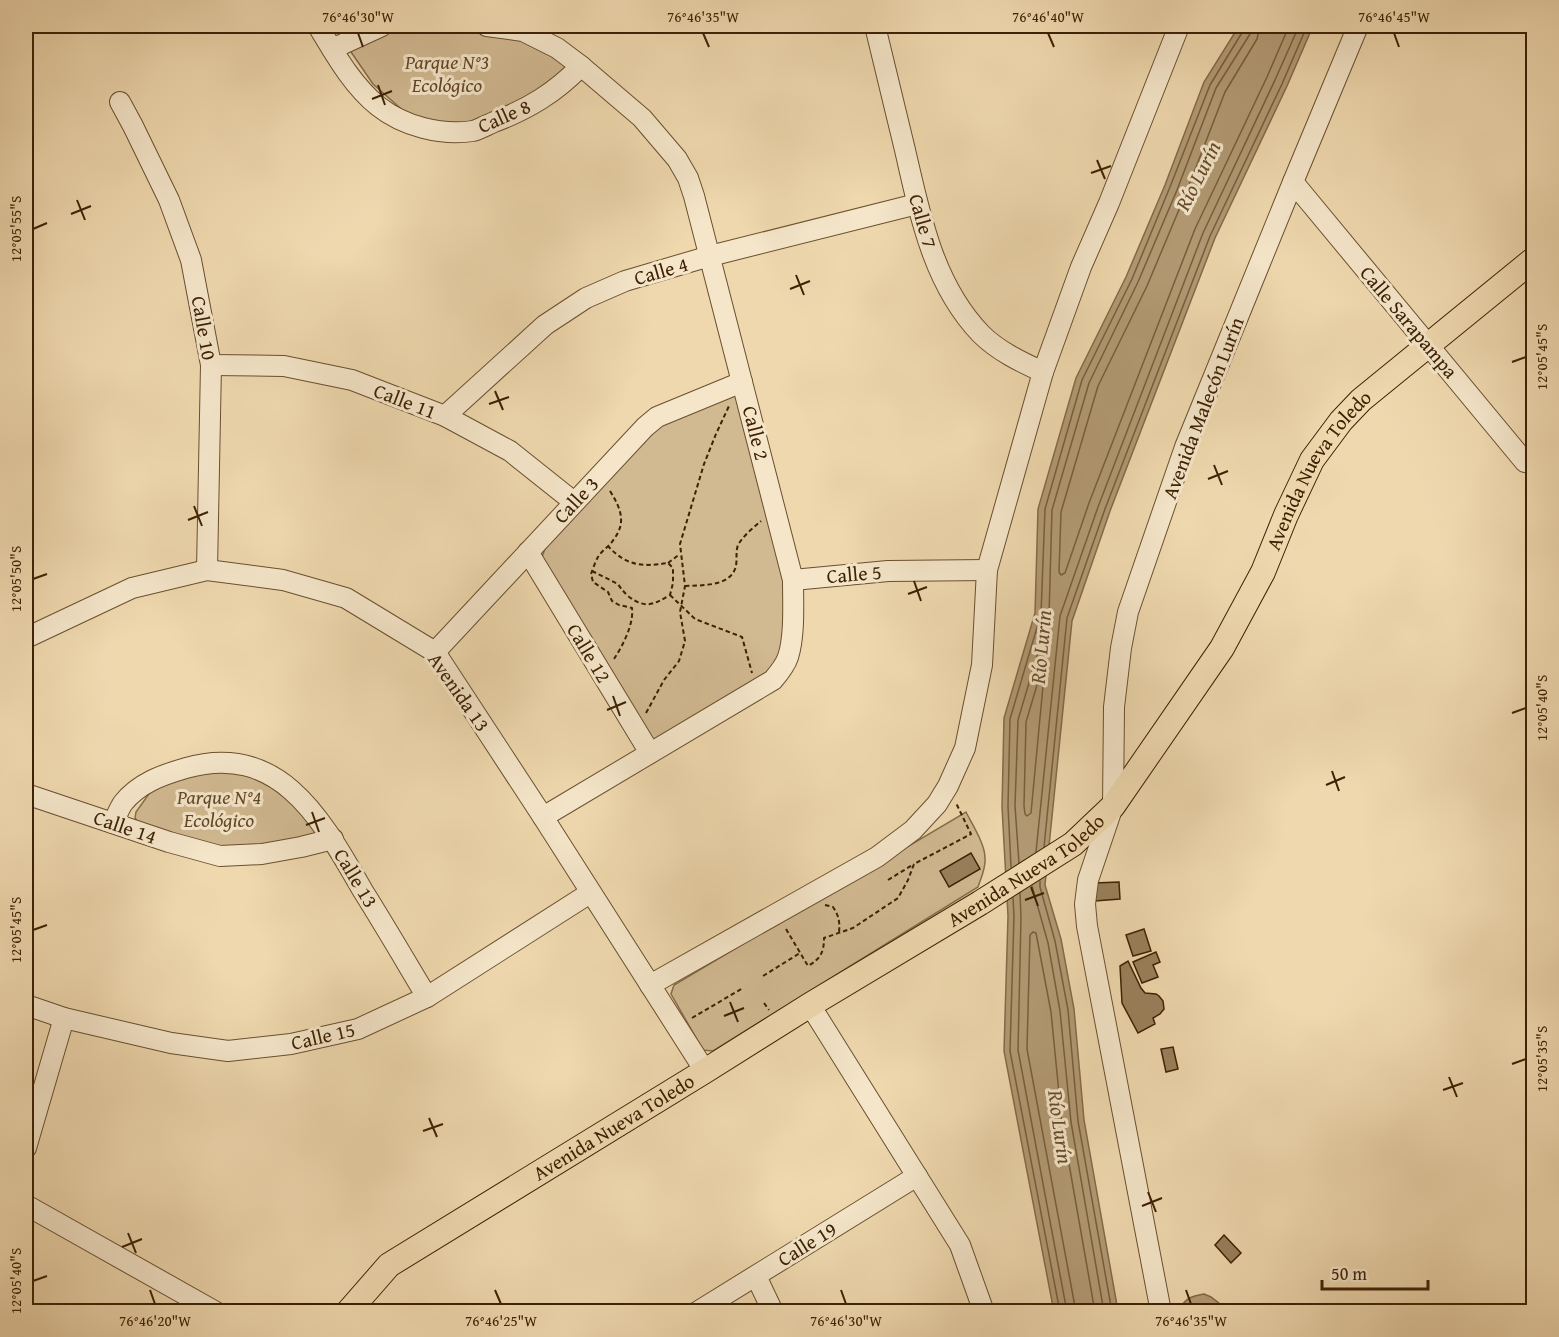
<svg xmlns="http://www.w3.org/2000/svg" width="1559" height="1337" font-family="'Gentium Book Plus',serif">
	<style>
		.green { fill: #d1b991; stroke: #866d4a; stroke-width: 1.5 }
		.water { fill: #b29a74; stroke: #836a47; stroke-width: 1.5 }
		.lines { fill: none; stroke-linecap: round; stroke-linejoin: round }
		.shore { stroke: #775e3c; stroke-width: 1.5 }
		.building { fill: #99805c; stroke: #3c2104; stroke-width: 1.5 }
		.minor-casing { stroke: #694f2e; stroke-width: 22 }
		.major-casing { stroke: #3c2104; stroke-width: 26 }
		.path { stroke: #3c2104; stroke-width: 2; stroke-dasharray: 4.5 3; stroke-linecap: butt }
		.minor { stroke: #f5e6ca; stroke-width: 20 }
		.major { stroke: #efd8ae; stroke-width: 24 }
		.ticks { fill: none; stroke: #3c2104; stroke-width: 2 }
		.labels { text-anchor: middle; stroke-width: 6; stroke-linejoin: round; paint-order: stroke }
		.park-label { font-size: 20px; font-style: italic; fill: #614727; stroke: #f5e6ca }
		.street-label { font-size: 20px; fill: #3c2104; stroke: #f5e6ca }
		.water-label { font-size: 21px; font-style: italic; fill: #654b2b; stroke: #f5e6ca }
		.neatline { fill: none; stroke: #3c2104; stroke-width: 2 }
		.ticks-label { font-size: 15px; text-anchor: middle; fill: #3c2104 }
	</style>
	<rect width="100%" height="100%" fill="#efd8ae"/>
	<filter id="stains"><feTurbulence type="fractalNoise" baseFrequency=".00333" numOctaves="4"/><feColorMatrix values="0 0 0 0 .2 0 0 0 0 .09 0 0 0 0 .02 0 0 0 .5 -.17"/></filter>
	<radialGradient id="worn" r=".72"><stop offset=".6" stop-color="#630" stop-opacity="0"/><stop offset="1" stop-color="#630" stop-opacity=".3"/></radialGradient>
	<g class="green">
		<polygon points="425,26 453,26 488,30 543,46 571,64 537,94 482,121 451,124 425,121 407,114 373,84 349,49 399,27"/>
		<polygon points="740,386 787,584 788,640 777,666 653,745 542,557 547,543 648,430"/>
		<polygon points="223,769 257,777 286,792 321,832 285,845 212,849 138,822 135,818 136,812 156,784"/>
		<path d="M966 812C972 824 985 844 985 858 986 868 981 878 978 887L713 1051 703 1050 671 994 674 985Z"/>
	</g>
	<g class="water">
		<polygon points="1239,26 1313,26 1287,86 1215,238 1110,511 1072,621 1045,885 1061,939 1074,1009 1084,1120 1118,1311 1054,1312 1004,1051 1008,916 1002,807 1004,718 1035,613 1038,509 1076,378 1126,277 1165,185 1204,82"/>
		<path d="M1204 1294 1211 1297 1229 1311H1179C1184 1299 1191 1296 1204 1294Z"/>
	</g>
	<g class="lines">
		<g class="shore">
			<polyline points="1260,26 1257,39 1225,92 1186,193 1147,286 1098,386 1061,512 1059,572 1061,575 1065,573 1089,503 1195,229 1267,77 1289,26"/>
			<polygon points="1040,683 1042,684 1043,686 1031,813 1027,816 1025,814 1024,806 1026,722 1037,685"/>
			<polyline points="1044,847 1067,618 1105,509 1210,236 1282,84 1307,26"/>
			<polyline points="1036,852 1060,616 1098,507 1203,233 1275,80 1299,26"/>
			<polyline points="1019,863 1015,806 1018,720 1049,615 1052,510 1089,383 1138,282 1177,190 1216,88 1250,34 1251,26"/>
			<polyline points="1011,867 1008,806 1010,719 1041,614 1045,509 1082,380 1132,279 1170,187 1210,85 1243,31 1244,26"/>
			<polyline points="1040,881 1040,887 1055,941 1068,1010 1078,1121 1112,1312"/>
			<polyline points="1032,886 1048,943 1060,1011 1071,1122 1104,1312"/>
			<polyline points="1020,893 1021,917 1018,1050 1067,1312"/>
			<polyline points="1013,898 1014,916 1010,1051 1060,1312"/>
			<polyline points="1076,1312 1027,1049 1030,935 1033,932 1036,933 1051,1012 1062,1124 1095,1312"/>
		</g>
	</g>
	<g class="building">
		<polygon points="971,853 980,869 949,887 940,871"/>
		<polygon points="1119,882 1120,899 1095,901 1094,883"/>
		<polygon points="1144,929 1151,951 1133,956 1126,935"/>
		<polygon points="1156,952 1160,962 1153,965 1158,977 1142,983 1133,962"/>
		<polygon points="1128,961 1141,988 1145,993 1156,994 1159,996 1163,1001 1164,1009 1160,1014 1153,1018 1155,1024 1138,1033 1122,1003 1120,966"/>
		<polygon points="1173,1047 1178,1069 1166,1072 1161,1049"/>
		<polygon points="1224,1235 1241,1253 1231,1263 1215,1245"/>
	</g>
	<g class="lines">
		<g class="minor-casing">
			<g id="minor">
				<path d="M318 26C335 54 352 85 378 106 403 126 441 136 473 131 480 129 487 125 494 122 528 109 555 93 581 66"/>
				<path d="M487 26 523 31 557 48 581 66 642 118 677 159 688 178 694 196 793 580C793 602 795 636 788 657 785 666 779 673 773 680L543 817"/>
				<path d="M875 26C885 67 895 109 905 150 920 215 933 284 981 334 998 351 1021 362 1043 372"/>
				<polyline points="332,49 382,26"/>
				<polyline points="120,102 133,126 169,200 191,260 211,365 207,570"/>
				<polyline points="1293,182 1525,462"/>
				<polyline points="211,365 284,366 352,380 445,416 510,451 574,502"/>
				<polyline points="445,416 545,325 586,298 625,281 710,256 917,204"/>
				<polyline points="528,552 650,753"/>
				<polyline points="793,580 888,571 987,570"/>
				<polyline points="26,638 132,588 207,570 283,580 346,598 435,652 543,817 705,1071"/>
				<polyline points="435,652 645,427 657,417 742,382"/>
				<polyline points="26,794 169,842 220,856 262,854 301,847 333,839"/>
				<path d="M113 823C116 817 119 809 123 803 139 783 162 775 186 768 281 741 323 822 363 891 385 926 406 962 427 997"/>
				<polyline points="650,985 877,857 913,830 937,804 948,786 965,748 982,665 987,570 1043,372 1081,267 1109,203 1179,26"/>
				<polyline points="26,1005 64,1018 171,1043 228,1051 291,1044 358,1029 427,997 590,893"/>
				<polyline points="810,1005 960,1245 984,1312"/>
				<polyline points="26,1148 64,1018"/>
				<polyline points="26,1205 216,1312"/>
				<polyline points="756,1276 773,1312"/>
				<polyline points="697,1312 917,1176"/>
				<polyline points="1161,1312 1087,926 1085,904 1088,880 1113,806 1114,707 1121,648 1128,612 1185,447 1293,182 1358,26"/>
			</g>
		</g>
		<g class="major-casing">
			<g id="major">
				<path id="s1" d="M348 1312 389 1265 705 1071 810 1005 980 903 1073 844 1113 806 1222 648 1263 572 1286 515 1312 460 1341 421 1361 400 1534 259"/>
			</g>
		</g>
		<g class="path">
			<path d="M610 491C620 507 627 522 614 539 610 546 602 550 598 557 595 562 593 569 591 574L593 582 608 592 612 601 619 605 632 608C634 624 623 645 614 659"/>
			<polyline points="668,563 680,554"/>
			<path d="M592 571 618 584C621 589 624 592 628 596 645 609 653 605 670 595L673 583V568L668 563C642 567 626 566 608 546"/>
			<path d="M685 586C701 585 728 587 735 569 738 562 735 553 738 545 743 536 753 528 761 521"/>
			<polyline points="670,595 695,619 742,637 752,673"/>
			<polyline points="646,713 664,680 679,661 685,641 680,612 685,586 680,544 704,464 716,434 729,406"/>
			<polyline points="888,880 914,864"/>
			<path d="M825 905 833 907C839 916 840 922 839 933"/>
			<path d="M786 929 808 966C820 959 824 953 824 938L853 928 898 898 908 880 914 864 971 834 956 803"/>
			<polyline points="763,976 800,953"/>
			<polyline points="764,1003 769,1010"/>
			<polyline points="692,1018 743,988"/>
		</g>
		<use href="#minor" class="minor"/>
		<use href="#major" class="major"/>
	</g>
	<path class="ticks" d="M358 33 363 47M703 33 709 47M1048 33 1054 47M1394 33 1399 47M378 85 385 105M372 99 392 91M1097 160 1105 179M1091 173 1111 166M77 200 85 220M71 214 91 206M33 229 47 223M796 275 804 295M790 289 810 281M1512 362 1526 357M495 391 503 410M489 404 509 397M1214 465 1222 485M1208 479 1228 471M194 506 202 526M188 520 208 512M33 579 47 574M914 581 921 601M908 594 927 587M613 696 620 716M607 710 626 702M1512 713 1526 708M1332 771 1339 791M1326 785 1345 777M312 812 319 832M306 825 325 818M1031 887 1038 906M1025 900 1044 893M33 930 47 925M730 1002 738 1022M724 1016 744 1008M1512 1064 1526 1059M1449 1077 1457 1097M1443 1090 1463 1083M429 1118 437 1137M423 1131 443 1124M1148 1192 1156 1212M1142 1206 1162 1198M128 1233 136 1253M122 1247 142 1239M33 1281 47 1276M150 1290 155 1304M495 1290 501 1304M841 1290 846 1304M1186 1290 1191 1304"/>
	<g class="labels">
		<g class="park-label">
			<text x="447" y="69">Parque N°3<tspan x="447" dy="23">Ecológico</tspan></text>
			<text x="219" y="804">Parque N°4<tspan x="219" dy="23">Ecológico</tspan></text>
		</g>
		<g class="street-label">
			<text transform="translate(504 116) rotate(-24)" y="7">Calle 8</text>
			<text transform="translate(923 221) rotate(74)" y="7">Calle 7</text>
			<text transform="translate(661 271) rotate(-16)" y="7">Calle 4</text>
			<text transform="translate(1409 322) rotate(50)" y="7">Calle Sarapampa</text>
			<text transform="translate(204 328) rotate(80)" y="7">Calle 10</text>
			<text transform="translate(405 401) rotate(21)" y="7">Calle 11</text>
			<text transform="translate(1203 408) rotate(-69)" y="7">Avenida Malecón Lurín</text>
			<text transform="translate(756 433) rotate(76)" y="7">Calle 2</text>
			<text dy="7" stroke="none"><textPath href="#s1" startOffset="1316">Avenida Nueva Toledo</textPath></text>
			<text transform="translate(576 500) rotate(-47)" y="7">Calle 3</text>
			<text transform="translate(854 574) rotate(-5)" y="7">Calle 5</text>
			<text transform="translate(589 653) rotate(59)" y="7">Calle 12</text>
			<text transform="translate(459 692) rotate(55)" y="7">Avenida 13</text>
			<text transform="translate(125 827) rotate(19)" y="7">Calle 14</text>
			<text dy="7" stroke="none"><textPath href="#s1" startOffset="812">Avenida Nueva Toledo</textPath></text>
			<text transform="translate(356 878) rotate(59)" y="7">Calle 13</text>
			<text transform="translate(323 1036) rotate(-13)" y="7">Calle 15</text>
			<text dy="7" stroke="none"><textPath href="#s1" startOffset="326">Avenida Nueva Toledo</textPath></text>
			<text transform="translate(807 1244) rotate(-32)" y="7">Calle 19</text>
		</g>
		<g class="water-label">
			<text transform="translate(1198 176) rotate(-63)" y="7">Río Lurín</text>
			<text transform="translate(1041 647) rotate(-85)" y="7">Río Lurín</text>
			<text transform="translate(1060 1127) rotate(82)" y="7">Río Lurín</text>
		</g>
	</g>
	<rect width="1559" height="1337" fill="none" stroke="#efd8ae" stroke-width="66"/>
	<path d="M1322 1280v9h106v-9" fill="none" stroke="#3c2104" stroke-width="3"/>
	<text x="1331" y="1280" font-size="18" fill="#3c2104" stroke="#f5e6ca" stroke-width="4.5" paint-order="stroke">50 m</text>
	<rect x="33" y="33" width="1493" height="1271" class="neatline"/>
	<g class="ticks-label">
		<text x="358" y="22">76°46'30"W</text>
		<text x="703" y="22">76°46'35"W</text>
		<text x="1048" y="22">76°46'40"W</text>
		<text x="1394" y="22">76°46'45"W</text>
		<text transform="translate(16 229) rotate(-90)" y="5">12°05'55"S</text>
		<text transform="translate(1542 357) rotate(-90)" y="5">12°05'45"S</text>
		<text transform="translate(16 579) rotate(-90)" y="5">12°05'50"S</text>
		<text transform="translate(1542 708) rotate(-90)" y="5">12°05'40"S</text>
		<text transform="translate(16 930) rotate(-90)" y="5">12°05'45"S</text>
		<text transform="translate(1542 1059) rotate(-90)" y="5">12°05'35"S</text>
		<text transform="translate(16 1281) rotate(-90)" y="5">12°05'40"S</text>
		<text x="155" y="1326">76°46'20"W</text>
		<text x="501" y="1326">76°46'25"W</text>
		<text x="846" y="1326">76°46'30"W</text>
		<text x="1191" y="1326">76°46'35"W</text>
	</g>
	<rect width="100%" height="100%" filter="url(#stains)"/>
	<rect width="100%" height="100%" fill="url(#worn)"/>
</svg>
